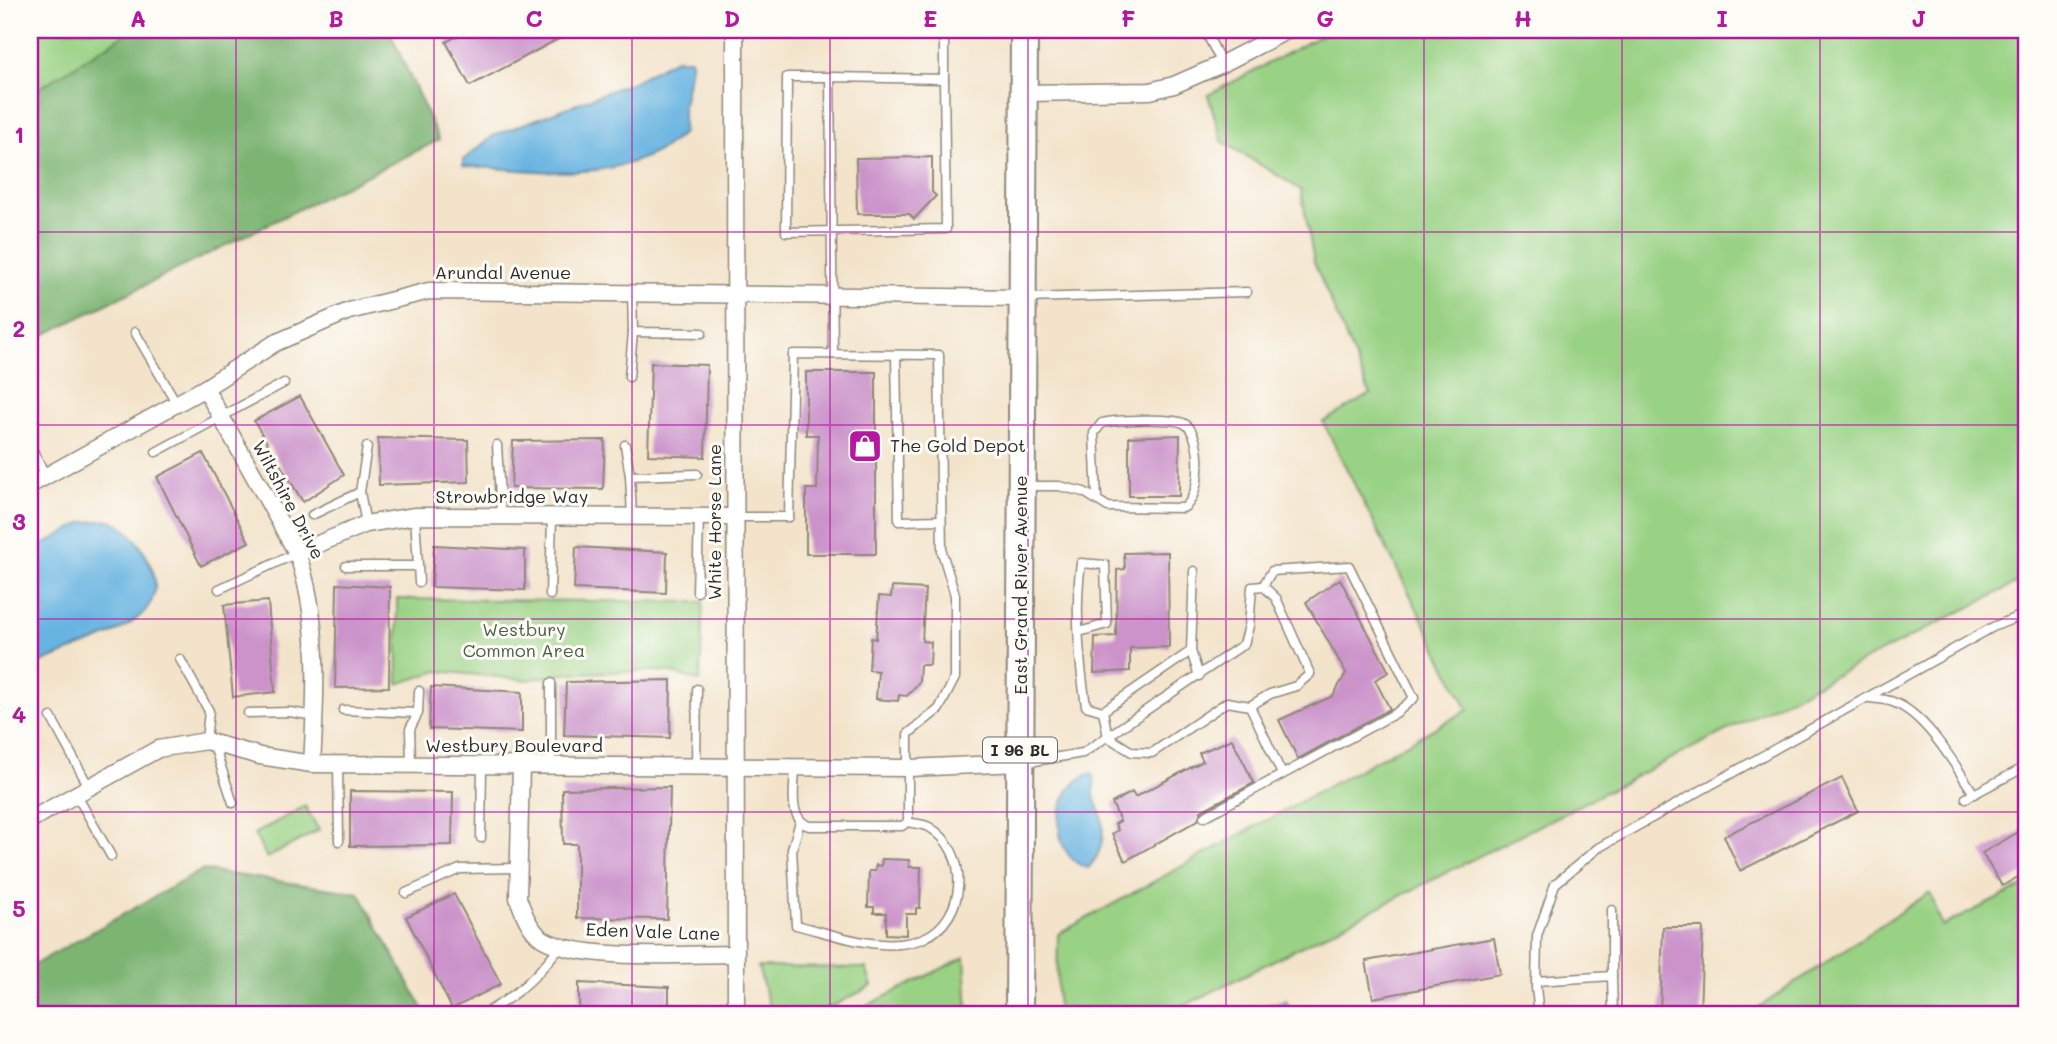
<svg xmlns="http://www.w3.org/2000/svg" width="2057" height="1044" font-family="Mali,sans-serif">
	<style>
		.green { fill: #9ad285; stroke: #627e58; stroke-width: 2 }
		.forest { fill: #7bb472; stroke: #53704e; stroke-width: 2 }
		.water { fill: #68b4e1; stroke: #4a7086; stroke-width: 2 }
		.building { fill: #cb93ca }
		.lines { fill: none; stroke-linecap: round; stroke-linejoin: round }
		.lane-casing { stroke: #8f877a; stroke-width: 11 }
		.street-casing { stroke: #8f877a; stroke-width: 19 }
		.primary-casing { stroke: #8f877a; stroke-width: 30 }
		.lane { stroke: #fff; stroke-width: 8 }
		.street { stroke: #fff; stroke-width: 16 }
		.primary { stroke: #fff; stroke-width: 26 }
		.grid { fill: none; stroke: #b5179e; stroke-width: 2; stroke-opacity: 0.55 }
		.labels { text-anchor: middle; stroke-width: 6; stroke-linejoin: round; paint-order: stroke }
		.shield { fill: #fdfcf7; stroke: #6a6a68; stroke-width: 2 }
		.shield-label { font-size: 16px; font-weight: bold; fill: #2b2b2b }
		.street-label { font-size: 18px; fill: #2b2b2b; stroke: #fdfcf7 }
		.poi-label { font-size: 18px; fill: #2b2b2b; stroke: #fdfcf7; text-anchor: start }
		.park-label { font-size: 18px; fill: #4c5d46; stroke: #fdfcf7 }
		.neatline { fill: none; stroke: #b5179e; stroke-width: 2.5 }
		.grid-label { font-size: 23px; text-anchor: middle; font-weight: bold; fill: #b5179e }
	</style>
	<rect width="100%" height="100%" fill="#fdfcf7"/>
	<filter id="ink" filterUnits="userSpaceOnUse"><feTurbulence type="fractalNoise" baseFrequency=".0143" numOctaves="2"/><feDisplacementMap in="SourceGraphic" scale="14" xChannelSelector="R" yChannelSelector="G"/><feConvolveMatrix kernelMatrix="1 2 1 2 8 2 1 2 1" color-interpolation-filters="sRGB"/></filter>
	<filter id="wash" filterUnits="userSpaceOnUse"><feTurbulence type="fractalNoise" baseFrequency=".00686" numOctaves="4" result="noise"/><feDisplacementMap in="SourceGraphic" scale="28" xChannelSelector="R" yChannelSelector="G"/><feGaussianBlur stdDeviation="1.57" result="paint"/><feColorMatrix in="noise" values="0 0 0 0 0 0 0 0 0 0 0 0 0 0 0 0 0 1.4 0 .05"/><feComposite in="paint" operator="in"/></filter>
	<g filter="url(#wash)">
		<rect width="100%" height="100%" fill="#f3e3ca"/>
		<g class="green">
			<polygon points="30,30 132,30 30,94"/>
			<polygon points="1331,30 2027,30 2027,578 1168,1014 1057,1014 1058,934 1468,710 1323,422 1370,394 1314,262 1301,190 1222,141 1208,95"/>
			<polygon points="397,599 703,602 700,681 664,671 569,673 527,680 438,671 398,684"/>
			<polygon points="305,806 319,830 267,858 254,834"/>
			<polygon points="2027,884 2027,1014 1749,1014 1930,892 1942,926"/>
			<polygon points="965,957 968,1014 850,1014"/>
			<polygon points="758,967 866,968 872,986 817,1014 771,1014"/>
		</g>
		<g class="forest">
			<polygon points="132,30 389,30 439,140 30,342 30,94"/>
			<polygon points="202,870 359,893 426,1014 30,1014 30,967"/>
		</g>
		<g class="water">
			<path d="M675 59H691V65L683 105V133C626 187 535 170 463 166V160L493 136 633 82Z"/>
			<path d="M112 520C131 531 141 544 150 564 181 630 66 645 30 669V552L84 522Z"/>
			<path d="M1092 773C1096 783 1094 786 1094 795 1094 801 1098 806 1100 811 1106 832 1103 853 1088 868 1048 858 1050 785 1092 773Z"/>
			<polygon points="1286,1000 1293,1014 1240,1014"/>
		</g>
		<g id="blocks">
			<g class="building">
				<polygon points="468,30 575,30 470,86 446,42"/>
				<polygon points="932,157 932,192 936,196 914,219 909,214 857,214 856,158"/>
				<polygon points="651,363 707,365 705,457 648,455"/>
				<polygon points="806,372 876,372 876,554 806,554 806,489 817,489 818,435 806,435"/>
				<polygon points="300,396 344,475 303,502 254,421"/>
				<polygon points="1180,435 1179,496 1129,496 1129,437"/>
				<polygon points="378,438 468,440 469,482 379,485"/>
				<polygon points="605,440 603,489 511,488 513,441"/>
				<polygon points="203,453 249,542 201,566 157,477"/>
				<polygon points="434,545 525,550 525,590 432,587"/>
				<polygon points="576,547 667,552 666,593 574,589"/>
				<polygon points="1168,552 1169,647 1130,648 1130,671 1094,673 1095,637 1116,636 1117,570 1125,569 1124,553"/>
				<polygon points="1340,579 1389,672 1375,680 1390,709 1298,759 1279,720 1333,696 1346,673 1306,602"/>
				<polygon points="337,584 390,587 389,687 335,688"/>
				<polygon points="892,587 925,589 922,641 931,642 930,665 920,665 919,682 907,696 899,695 898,701 876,699 878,671 869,670 871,638 876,639 879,596 891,597"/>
				<polygon points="268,601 275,692 233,697 224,605"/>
				<polygon points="671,680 670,738 564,735 566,682"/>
				<polygon points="431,687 522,692 522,732 429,729"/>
				<polygon points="1232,739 1254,783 1201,811 1198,820 1125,861 1112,834 1118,830 1115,824 1120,821 1112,803 1132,792 1135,797 1203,761 1199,753"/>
				<polygon points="1842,778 1858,811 1740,871 1724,836"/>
				<polygon points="670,787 667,919 577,918 577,844 563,844 562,789"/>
				<polygon points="350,791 453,792 452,845 350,846"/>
				<polygon points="2027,827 2027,872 2002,886 1982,853"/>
				<polygon points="882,859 909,860 909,867 921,867 920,908 916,908 916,914 906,914 906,935 886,934 886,913 874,913 874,907 868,907 869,871 875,871 876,865 881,866"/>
				<polygon points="454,894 501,984 452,1009 406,917"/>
				<polygon points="1663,927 1703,927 1700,1014 1660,1014"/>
				<polygon points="1494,938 1500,974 1373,998 1366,961"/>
				<polygon points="579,983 669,987 669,1014 579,1014"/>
			</g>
		</g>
	</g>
	<g filter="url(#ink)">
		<use href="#blocks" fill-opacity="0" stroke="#8f877a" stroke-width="2"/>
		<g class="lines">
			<g class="lane-casing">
				<g id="lane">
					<polyline points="1205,30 1222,64"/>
					<polyline points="830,77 787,77 786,232 946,229 944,79 830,77 833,354"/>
					<polyline points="944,79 944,30"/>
					<polyline points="632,293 633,332 702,333"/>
					<polyline points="1027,298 1247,292"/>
					<polyline points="135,332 177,404"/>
					<polyline points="896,355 899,521 941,520"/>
					<polyline points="629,377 633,332"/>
					<polyline points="30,445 46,476"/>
					<polyline points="497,445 501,516"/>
					<polyline points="625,445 630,476"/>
					<polyline points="156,452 284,383"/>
					<path d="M1024 486H1059L1084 492 1108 507 1183 508C1202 499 1204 436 1185 424 1175 417 1115 420 1102 423L1094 433 1097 499"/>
					<polyline points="360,492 367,447"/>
					<polyline points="312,515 360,492 366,524"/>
					<polyline points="415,516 419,582"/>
					<polyline points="632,516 630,476 697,474"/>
					<path d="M734 517H789L793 354 939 355 942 552 955 595V678L939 709 908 734V822L902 826H809C787 818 795 787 795 767"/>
					<polyline points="346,566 418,566"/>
					<polyline points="1194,571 1191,651 1199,676"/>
					<polyline points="219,589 297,553"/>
					<polyline points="697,592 699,516"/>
					<polyline points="550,595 552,516"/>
					<path d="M1079 632 1107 624 1105 565 1081 563C1074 610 1079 660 1086 706L1103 711"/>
					<polyline points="180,659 209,711 206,741"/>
					<path d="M1870 698C1877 699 1886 699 1893 702 1926 714 1955 765 1974 794"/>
					<polyline points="1250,706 1282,774"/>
					<polyline points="343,710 418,713"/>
					<polyline points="248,713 290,712 314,716"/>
					<polyline points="51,717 89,787"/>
					<polyline points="213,743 233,803"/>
					<polyline points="1023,763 1083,753 1244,644 1249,626 1252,587 1263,586 1276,598 1310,674 1296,686 1270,694 1250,706 1227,702 1152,753 1132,752 1108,737 1103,711 1191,651"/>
					<polyline points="338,764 339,841"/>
					<polyline points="411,764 410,729 418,713 419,691"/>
					<polyline points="551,765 551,683"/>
					<polyline points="696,766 697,689"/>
					<polyline points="76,794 111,856"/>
					<polyline points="1966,798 2027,766"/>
					<polyline points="1204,817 1396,713 1414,698 1349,566 1272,571 1263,586"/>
					<path d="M800 822 792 849 796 925C834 934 885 955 924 938 967 919 971 851 929 827 924 824 915 824 908 822"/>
					<polyline points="481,838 482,765"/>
					<polyline points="406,893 460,869 517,868"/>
					<polyline points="1612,976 1612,910"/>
					<polyline points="1536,981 1612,976 1613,1014"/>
					<path d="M484 1014C518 994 536 978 560 946"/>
					<polyline points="1539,1014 1536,988 1537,936 1555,884 1598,848 1993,627 2027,613"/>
				</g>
			</g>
			<g class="street-casing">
				<g id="street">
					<polyline points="735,30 736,1014"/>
					<polyline points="1024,93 1150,91 1174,85 1222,64 1288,30"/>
					<path d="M205 388 297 553C321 619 316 694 312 764"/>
					<polyline points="30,485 205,388 275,343 349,311 429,291 1024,298"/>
					<polyline points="297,553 366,524 415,516 734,517"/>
					<path d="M521 765 518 898C523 912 530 931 543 939 582 962 688 954 735 954"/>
					<polyline points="30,820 158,749 206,741 260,756 312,764 909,768 1020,763"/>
				</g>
			</g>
			<g class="primary-casing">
				<polyline id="primary" points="1019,1014 1024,30"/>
			</g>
			<use href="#lane" class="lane"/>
			<use href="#street" class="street"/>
			<use href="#primary" class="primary"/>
		</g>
	</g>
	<path class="grid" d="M236 30V1014M434 30V1014M632 30V1014M830 30V1014M1028 30V1014M1226 30V1014M1424 30V1014M1622 30V1014M1820 30V1014M30 232H2027M30 425H2027M30 619H2027M30 812H2027"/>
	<defs>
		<g id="shop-square" transform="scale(1.75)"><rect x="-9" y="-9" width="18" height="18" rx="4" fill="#b5179e" stroke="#fdfcf7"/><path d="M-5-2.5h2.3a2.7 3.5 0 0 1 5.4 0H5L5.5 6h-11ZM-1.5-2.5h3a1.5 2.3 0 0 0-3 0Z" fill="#fff"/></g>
	</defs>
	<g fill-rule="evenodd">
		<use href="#shop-square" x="865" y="446"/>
	</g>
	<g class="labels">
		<rect class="shield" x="983" y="737.5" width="74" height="25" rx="5"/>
		<g class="shield-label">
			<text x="1020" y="756">I 96 BL</text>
		</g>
		<g class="street-label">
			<text x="503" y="279">Arundal Avenue</text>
			<text x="512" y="503">Strowbridge Way</text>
			<text transform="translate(288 500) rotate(62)" y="6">Wiltshire Drive</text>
			<text transform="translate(715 522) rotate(-90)" y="6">White Horse Lane</text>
			<text transform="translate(1021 585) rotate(-90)" y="6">East Grand River Avenue</text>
			<text x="514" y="752">Westbury Boulevard</text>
			<text transform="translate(653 932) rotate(2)" y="6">Eden Vale Lane</text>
		</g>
		<g class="poi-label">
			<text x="890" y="452">The Gold Depot</text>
		</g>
		<g class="park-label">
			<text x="524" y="636">Westbury<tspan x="524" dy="21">Common Area</tspan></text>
		</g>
	</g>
	<rect width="2057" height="1044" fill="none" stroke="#fdfcf7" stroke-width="77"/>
	<rect x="38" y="38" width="1980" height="968" class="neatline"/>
	<g class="grid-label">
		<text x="138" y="27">A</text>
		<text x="336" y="27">B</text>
		<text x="534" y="27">C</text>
		<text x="732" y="27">D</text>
		<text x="930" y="27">E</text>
		<text x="1128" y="27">F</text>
		<text x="1325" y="27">G</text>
		<text x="1523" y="27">H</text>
		<text x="1722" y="27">I</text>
		<text x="1919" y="27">J</text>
		<text x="19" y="143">1</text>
		<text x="19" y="337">2</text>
		<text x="19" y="530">3</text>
		<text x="19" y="723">4</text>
		<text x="19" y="917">5</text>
	</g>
</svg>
